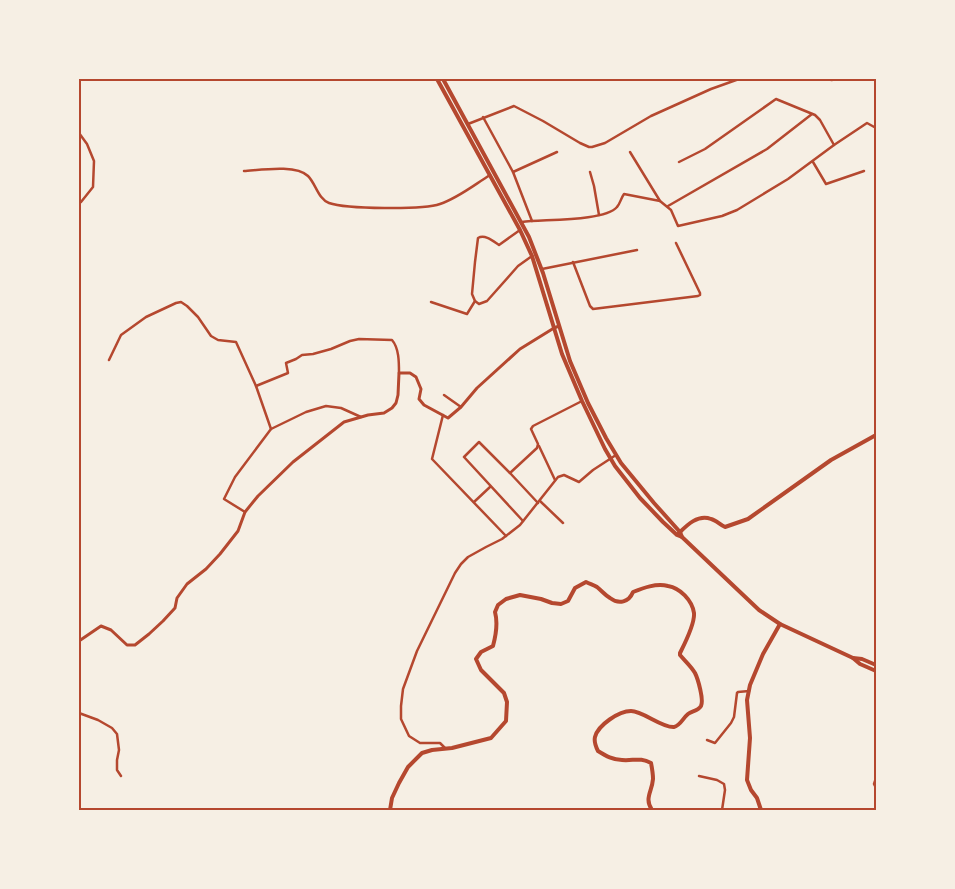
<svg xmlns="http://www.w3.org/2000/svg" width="955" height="889" font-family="Raleway,sans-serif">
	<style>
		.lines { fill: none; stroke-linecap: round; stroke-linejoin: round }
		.minor { stroke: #b5482f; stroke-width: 2.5 }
		.tertiary { stroke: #b5482f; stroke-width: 3 }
		.secondary { stroke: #b5482f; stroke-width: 4 }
		.neatline { fill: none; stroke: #b5482f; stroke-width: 2 }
	</style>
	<rect width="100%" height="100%" fill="#f6efe4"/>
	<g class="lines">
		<g class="minor">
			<polyline points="825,79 832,80"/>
			<polyline points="483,117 513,172 557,152"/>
			<polyline points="468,124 514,106 543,121 580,143 589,147 592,147 605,143 651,116 711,89 739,79"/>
			<polyline points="79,133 87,144 94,161 93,187 81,202"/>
			<polyline points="630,152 660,201"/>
			<polyline points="679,162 705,149 776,99 815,115 820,120 834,145"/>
			<polyline points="813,162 826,184 864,171"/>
			<path d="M244 171C260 170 296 164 308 176 316 184 318 199 329 203 346 209 423 210 440 204 458 198 474 185 490 175"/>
			<polyline points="513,172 532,221"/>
			<polyline points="590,172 594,186 599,215"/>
			<polyline points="668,206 767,149 812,114"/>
			<path d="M522 222C542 219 604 222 617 207 620 204 621 198 624 194L660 201 671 210 678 226 722 216 737 210 788 179 834 145 867 123 876 128"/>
			<path d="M520 230 499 245C493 241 485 234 478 238L475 262 472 294 475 301 479 304 487 301 518 266 532 256"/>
			<polyline points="573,262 590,306 593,309 698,296 700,295 700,293 676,243"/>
			<polyline points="542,269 637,250"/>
			<polyline points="431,302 467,314 475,301"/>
			<polyline points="109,360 121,335 146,317 176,303 181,302 187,306 198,317 211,336 218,340 236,342 256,386 271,429"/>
			<path d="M256 386 288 373 286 363 296 359 302 355 313 354 331 349 350 341 359 339 392 340C399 348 399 362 399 373"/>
			<polyline points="444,395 461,407"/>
			<polyline points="443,415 432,459 506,536"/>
			<polyline points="539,446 555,480"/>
			<polyline points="510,473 538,503"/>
			<polyline points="540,501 563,523"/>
			<polyline points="474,502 490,487"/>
			<polyline points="245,512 224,499 235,477 271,429 306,412 326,406 341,408 361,417"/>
			<polyline points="523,521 464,457 479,442 510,473 537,448 538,444 531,429 533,426 582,401"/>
			<polyline points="79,713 98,720 112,728 117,734 119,750 117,760 117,770 121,776"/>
			<polyline points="707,740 715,743 731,723 734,717 737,693 738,692 749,691"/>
			<polyline points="445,748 440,743 420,743 409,736 401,719 401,706 403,689 417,651 455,573 461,564 468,557 486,547 502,539 520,525 558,477 564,475 579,482 593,470 616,455"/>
			<polyline points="699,776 717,780 724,784 725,790 722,810"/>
			<polyline points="876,778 874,784 876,788"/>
		</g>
		<polyline class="tertiary" points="79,641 101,626 111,630 127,645 135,645 149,634 163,621 175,608 177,598 187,584 206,569 220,554 238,531 245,512 258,496 293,462 344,422 368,415 384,413 392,408 396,403 398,395 399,373 410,373 416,377 421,389 419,399 424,405 448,418 461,407 477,388 520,349 554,328 559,326"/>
		<g class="secondary">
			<polyline points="437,79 520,230 532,256 562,354 582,401 605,449 615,466 640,498 663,522 677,535 682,537 759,610 780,624 853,658 860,664 876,671"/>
			<polyline points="443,79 529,237 543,273 570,361 588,403 606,438 621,463 654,503 680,532 682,537"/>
			<path d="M679 533C687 525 698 514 711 519 716 520 720 525 725 527L748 519 831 460 876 435"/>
			<polyline points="853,658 862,659 876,665"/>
			<path d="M390 810 392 798 399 783 408 767 422 753 432 750 452 748 491 738 506 721 507 702 504 693 481 670 476 659 481 652 493 646C496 635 498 623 495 612L498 605 506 599 520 595 541 599 552 603 561 604 568 601 575 588 586 582C590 584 594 585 597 587 602 591 605 595 610 598 619 605 629 602 633 592 643 588 656 583 668 586 680 588 692 600 694 613 695 624 685 643 680 653V655C685 661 691 666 695 673 698 679 704 700 701 706 698 711 692 711 688 714 683 718 680 726 674 727 662 728 643 711 631 711 619 711 598 725 595 737 594 741 596 747 598 751 606 756 613 760 622 760 634 761 640 757 651 763 652 768 653 774 653 779 652 792 644 798 652 810"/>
			<polyline points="761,810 757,798 751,790 747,780 750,738 747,700 750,685 763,654 780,624"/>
		</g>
	</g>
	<rect width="955" height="889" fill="none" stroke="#f6efe4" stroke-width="160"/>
	<rect x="80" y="80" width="795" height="729" class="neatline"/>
</svg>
